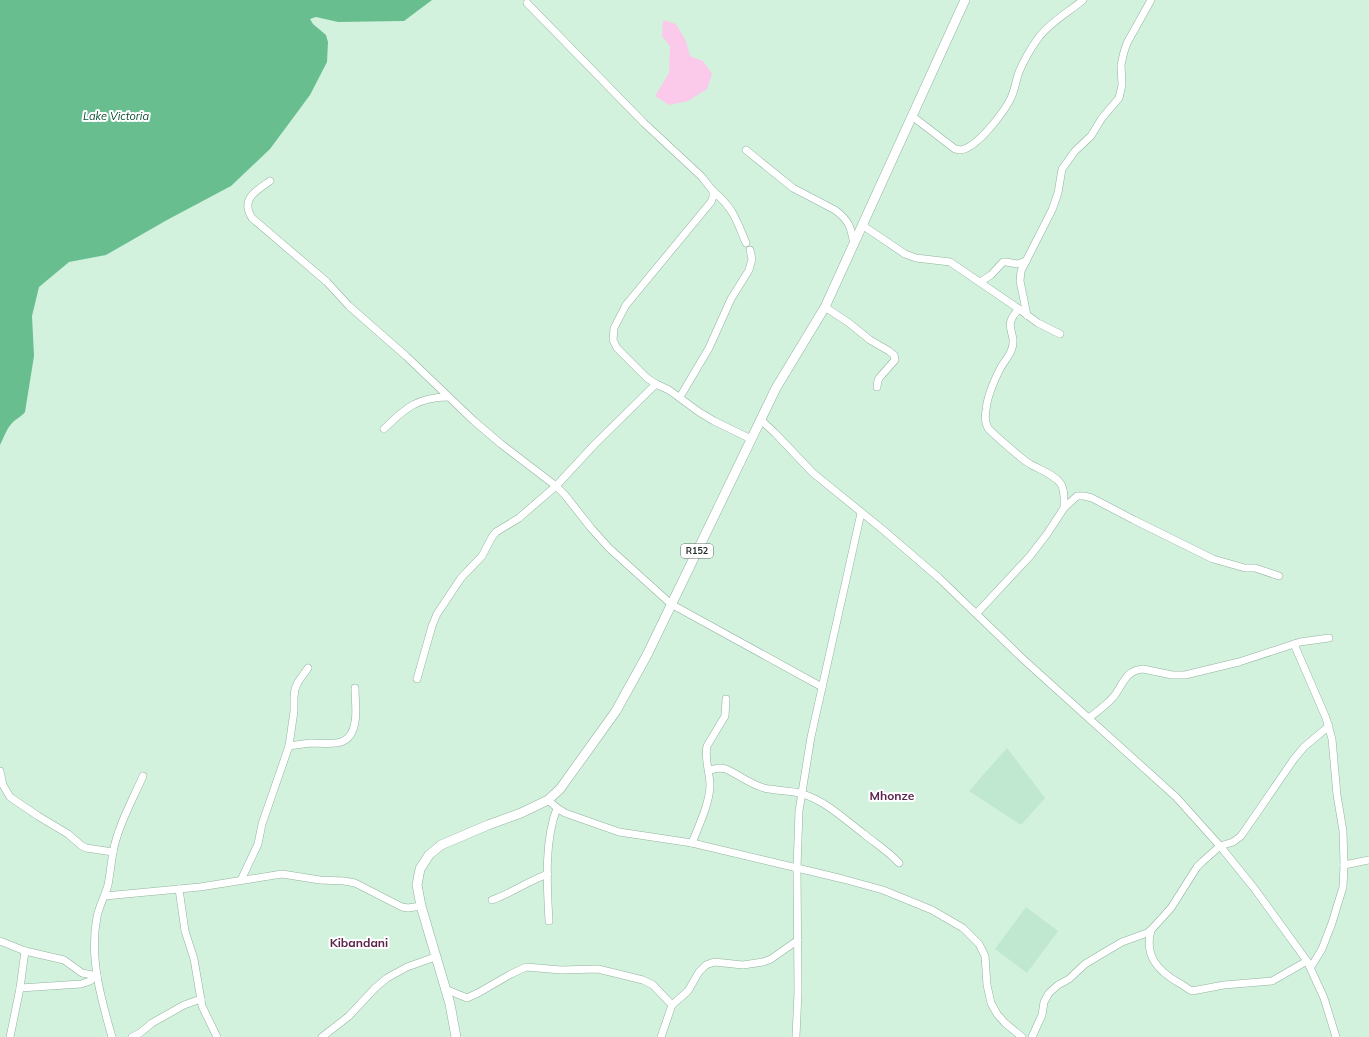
<svg xmlns="http://www.w3.org/2000/svg" width="1369" height="1037" font-family="Mulish,sans-serif">
	<style>
		.built { fill: #c0e7d0 }
		.green { fill: #fbcaeb }
		.water { fill: #69be8f }
		.lines { fill: none; stroke-linecap: round; stroke-linejoin: round }
		.minor-casing { stroke: #93b29f; stroke-width: 8 }
		.major-casing { stroke: #93b29f; stroke-width: 10 }
		.minor { stroke: #fff; stroke-width: 7 }
		.major { stroke: #fff; stroke-width: 9 }
		.labels { text-anchor: middle; stroke-width: 4; stroke-linejoin: round; paint-order: stroke }
		.shield { fill: #fff; stroke: #656d68; stroke-width: 1 }
		.shield-label { font-size: 9px; font-weight: bold; fill: #232f28 }
		.water-label { font-size: 11px; font-style: italic; fill: #0a4f30; stroke: #fff }
		.quarter-label { font-size: 12px; font-weight: bold; fill: #5c234d; stroke: #fff }
	</style>
	<rect width="100%" height="100%" fill="#d2f2de"/>
	<g class="built">
		<polygon points="1007,748 1045,798 1021,825 969,791"/>
		<polygon points="1026,907 1058,931 1027,973 995,949"/>
	</g>
	<polygon class="green" points="663,20 676,24 686,41 690,56 703,61 712,74 707,89 688,101 669,105 655,96 669,73 670,47 662,36"/>
	<path class="water" d="M0 0H432L404 21 338 22 316 17 310 19 313 24 326 35 328 42 327 62 310 95 270 149 231 186 167 220 106 255 69 262 39 287 32 316 34 356 25 412C21 417 17 418 13 422 7 428 4 437 0 445Z"/>
	<g class="lines">
		<g class="minor-casing">
			<g id="minor">
				<polyline points="527,3 644,123 701,176 713,191 713,197 711,202 626,305 614,328 613,340 617,348 647,378 656,384 669,390 699,412 714,421 751,439"/>
				<path d="M912 116 955 149C957 149 959 150 961 150 978 147 1004 112 1011 98 1015 89 1016 80 1019 72 1024 60 1031 48 1039 37 1050 22 1069 12 1083 0"/>
				<path d="M746 150 793 188 835 210C850 221 851 228 854 245"/>
				<path d="M270 181C256 191 240 199 252 218L327 282 349 306 406 356 474 421 501 444 556 486 565 495 591 528 609 548 671 604 822 687"/>
				<path d="M713 191C734 209 736 219 746 243"/>
				<polyline points="862,225 905,254 916,258 950,262 1019,309 1038,323 1060,334"/>
				<polyline points="980,282 991,275 1003,262 1006,262 1018,264 1026,261"/>
				<polyline points="825,307 849,323 870,340 889,351 894,355 895,360 880,377 878,380 877,387"/>
				<path d="M1019 309C1000 328 1019 332 1011 351 1008 358 1003 363 1000 369 994 381 987 397 986 410 985 416 985 423 988 428 992 433 1024 461 1030 464 1040 470 1054 474 1061 484 1065 490 1064 500 1064 508"/>
				<polyline points="1027,315 1020,281 1021,271 1052,210 1058,193 1062,169 1075,151 1091,136 1102,118 1119,98 1122,85 1121,65 1124,52 1127,43 1151,0"/>
				<polyline points="680,397 709,348 731,299 749,270 752,259 750,250"/>
				<polyline points="761,420 775,433 813,473 882,529 939,578 1023,659 1176,797 1220,846 1254,888 1307,961 1324,998 1336,1037"/>
				<path d="M384 429C405 408 418 397 448 397"/>
				<polyline points="977,613 1030,556 1047,534 1064,508 1077,496 1084,496 1092,498 1134,520 1213,559 1245,568 1255,568 1279,576"/>
				<polyline points="1294,644 1326,718 1332,739 1337,795 1343,831 1344,865 1343,887 1332,923 1322,949 1311,967"/>
				<polyline points="417,679 432,626 437,614 461,578 482,556 492,537 496,532 519,518 556,486 595,444 656,384"/>
				<path d="M1089 718C1098 711 1108 704 1115 695 1123 684 1126 670 1143 669L1172 675H1185L1239 662 1300 642 1329 638"/>
				<path d="M289 746C296 745 303 744 311 743 330 743 351 749 355 722 357 712 355 699 355 688"/>
				<path d="M709 770 720 768 726 769C739 775 750 784 764 788 776 791 790 790 803 794 827 802 844 819 864 834 876 844 888 851 899 863"/>
				<polyline points="0,771 3,785 10,797 38,816 68,834 82,846 86,848 113,852"/>
				<polyline points="548,800 557,808 565,813 619,832 692,843 843,879 883,890 932,910 963,928 979,944 985,956 987,985 991,1003 997,1014 1005,1023 1022,1037"/>
				<path d="M692 843C699 825 709 805 710 786 710 773 704 758 707 746L725 716 726 699"/>
				<polyline points="1344,865 1369,860"/>
				<polyline points="241,880 258,844 262,824 289,746 294,711 294,697 295,689 298,682 308,668"/>
				<polyline points="179,889 185,931 194,959 202,1006 217,1037"/>
				<polyline points="105,896 200,887 282,874 320,880 344,881 355,883 402,907 408,908 421,906"/>
				<path d="M492 900C512 893 528 881 548 874"/>
				<path d="M549 921C547 886 544 841 557 808"/>
				<path d="M1151 930C1144 956 1158 971 1179 983 1184 985 1187 989 1192 991L1224 985 1272 981 1307 961"/>
				<polyline points="0,941 25,951 64,960 82,973 97,976"/>
				<polyline points="20,988 81,984 90,981 95,976"/>
				<polyline points="445,989 467,998 478,993 511,974 526,967 561,970 598,969 643,980 653,985 672,1005"/>
				<polyline points="10,1037 20,988 25,951"/>
				<path d="M112 1037C101 999 89 957 97 917 99 906 105 896 108 885 110 875 111 863 113 852 118 826 132 801 143 776"/>
				<polyline points="132,1037 140,1033 152,1023 184,1005 201,999"/>
				<polyline points="322,1037 349,1016 375,988 387,978 407,967 435,957"/>
				<polyline points="661,1037 672,1005 688,991 699,972 706,965 714,962 743,965 763,962 771,959 798,940"/>
				<polyline points="796,1037 798,992 797,868 799,811 811,737 861,513"/>
				<polyline points="1032,1037 1042,1015 1044,1002 1049,993 1058,985 1069,979 1085,964 1105,952 1122,942 1147,933 1151,930 1171,908 1197,867 1202,862 1220,846 1233,842 1241,836 1294,759 1304,747 1329,726"/>
			</g>
		</g>
		<g class="major-casing">
			<polyline id="major" points="456,1037 450,1004 421,906 417,885 420,869 429,855 441,845 488,825 521,813 548,800 560,789 616,711 647,655 776,388 825,307 965,0"/>
		</g>
		<use href="#minor" class="minor"/>
		<use href="#major" class="major"/>
	</g>
	<g class="labels">
		<rect class="shield" x="681" y="544" width="32" height="14" rx="3"/>
		<g class="shield-label">
			<text x="697" y="554">R152</text>
		</g>
		<g class="water-label">
			<text x="116" y="120">Lake Victoria</text>
		</g>
		<g class="quarter-label">
			<text x="892" y="800">Mhonze</text>
			<text x="359" y="947">Kibandani</text>
		</g>
	</g>
</svg>
